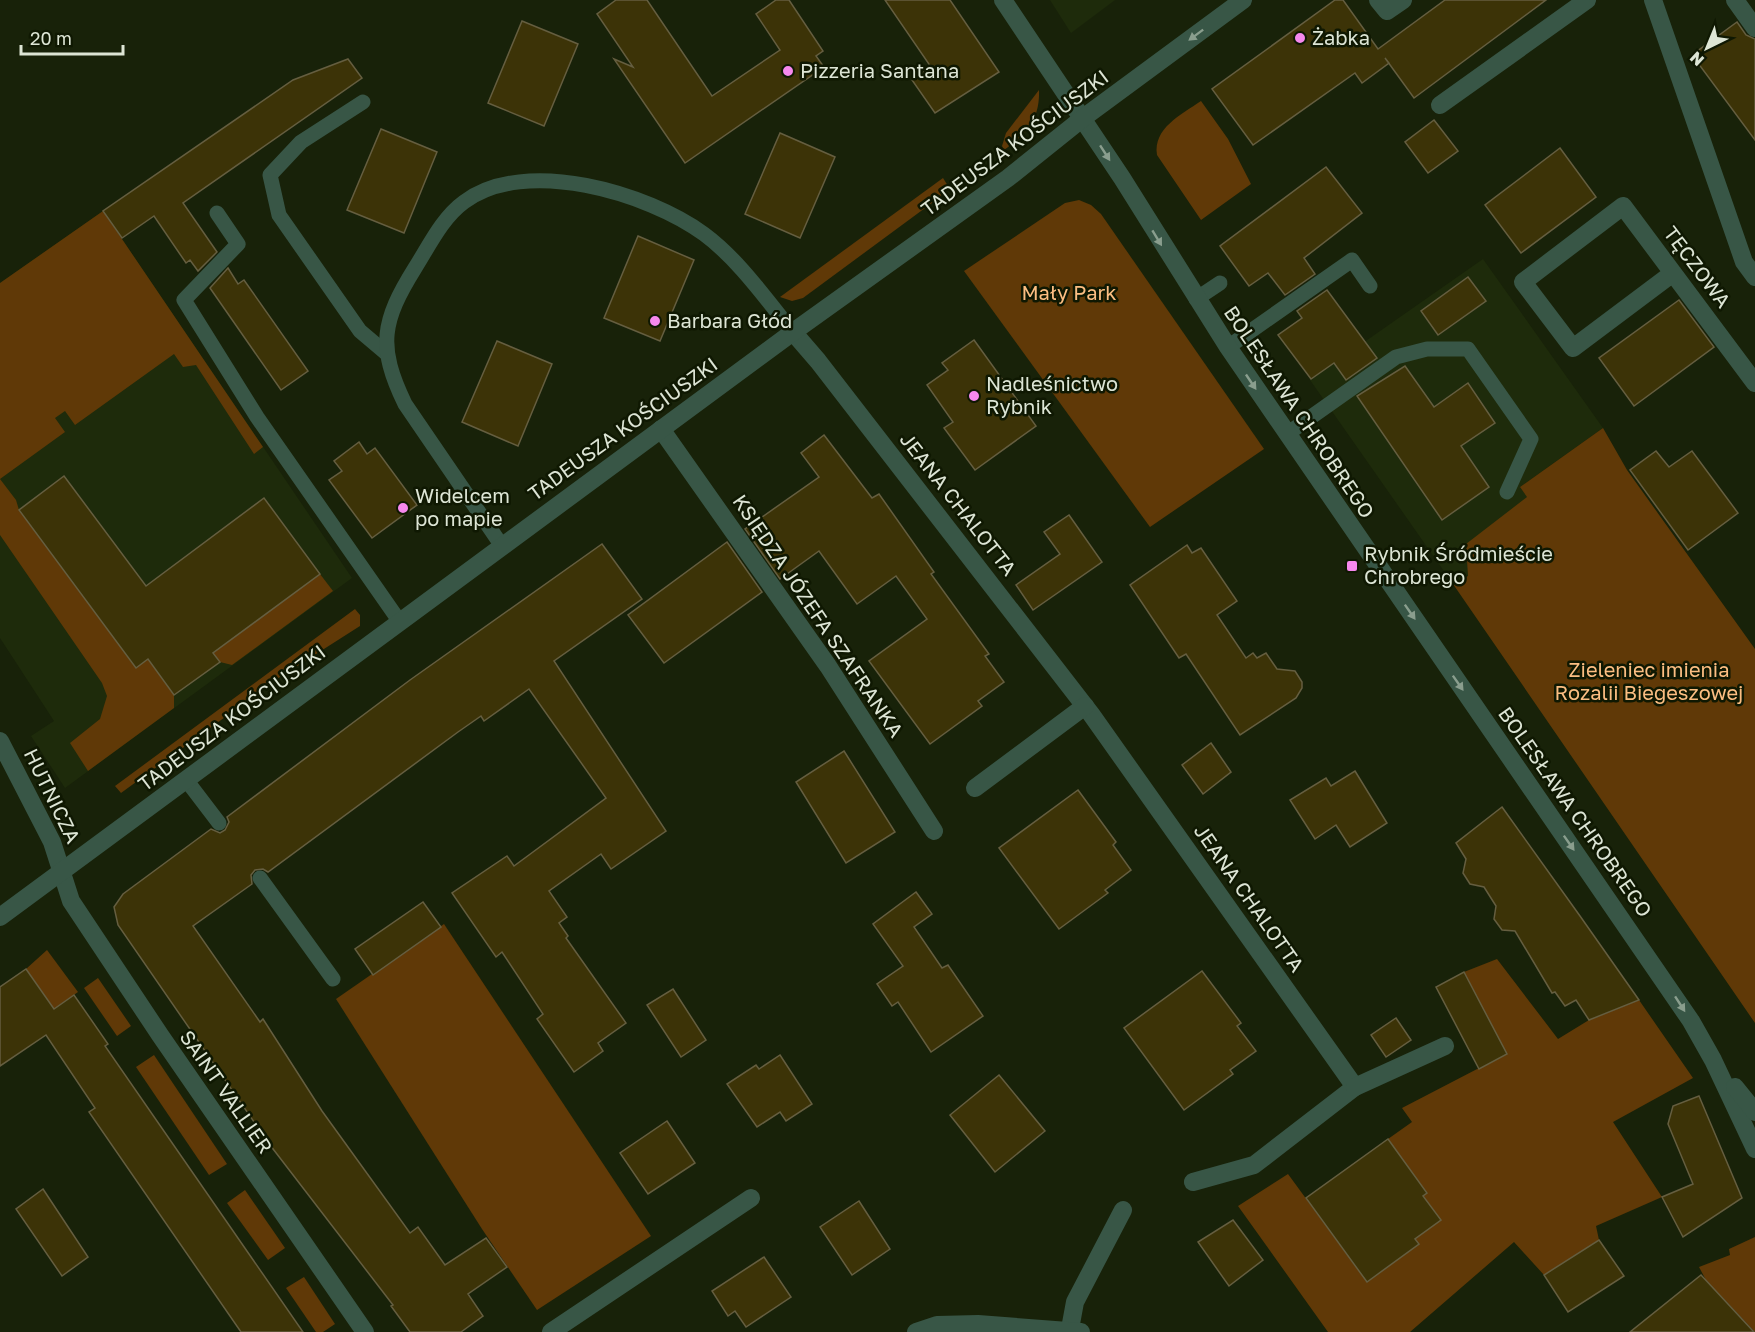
<svg xmlns="http://www.w3.org/2000/svg" width="1755" height="1332" font-family="'Golos Text',sans-serif">
	<style>
		.built { fill: #1e2b0b }
		.green { fill: #603907 }
		.building { fill: #3c3307; stroke: #655e40; stroke-width: 1.5 }
		.lines { fill: none; stroke-linecap: round; stroke-linejoin: round }
		.service { stroke: #385646; stroke-width: 15 }
		.minor { stroke: #385646; stroke-width: 18 }
		.tertiary { stroke: #385646; stroke-width: 18 }
		.oneway { fill: #8a9e8e }
		.poi-dot { fill: #f688ed; stroke: #0f1802; stroke-width: 2 }
		.labels { text-anchor: middle; stroke-width: 5; stroke-linejoin: round; paint-order: stroke }
		.poi-label { font-size: 20px; fill: #dde5d5; stroke: #0f1802; text-anchor: start }
		.street-label { font-size: 20px; fill: #dde5d5; stroke: #0f1802 }
		.park-label { font-size: 20px; fill: #fcbe82; stroke: #0f1802 }
	</style>
	<rect width="100%" height="100%" fill="#182209"/>
	<g class="built">
		<polygon points="1050,0 1115,0 1071,33"/>
		<polygon points="103,211 352,578 65,788 31,736 54,721 0,638 0,283"/>
		<polygon points="1483,259 1603,428 1520,487 1528,497 1509,513 1468,576 1453,584 1310,380"/>
	</g>
	<g class="green">
		<path d="M1039 90C1040 119 1027 133 1004 150L1002 146 1006 133Z"/>
		<path d="M1201 101 1228 139 1251 184 1201 220 1157 155C1153 128 1181 115 1201 101Z"/>
		<polygon points="943,178 948,186 940,197 803,298 792,301 780,297"/>
		<polygon points="1079,200 1091,205 1101,214 1264,449 1150,527 964,271 1065,203"/>
		<polygon points="103,211 263,447 254,454 196,365 183,367 174,354 75,425 65,411 55,418 65,432 0,479 16,500 19,510 136,667 148,659 174,695 174,708 88,771 70,743 100,719 107,696 102,683 0,535 0,283"/>
		<polygon points="1603,428 1627,470 1755,649 1755,1023 1453,584 1468,576 1466,544 1527,497 1520,487"/>
		<polygon points="320,574 333,591 232,665 220,662 213,653"/>
		<polygon points="355,609 360,615 360,626 280,677 121,793 115,786"/>
		<polygon points="444,924 651,1236 537,1310 482,1229 336,999"/>
		<polygon points="47,950 78,992 54,1009 26,969"/>
		<polygon points="1497,959 1558,1039 1589,1020 1639,1000 1693,1078 1613,1122 1662,1197 1596,1226 1599,1240 1544,1275 1514,1242 1410,1332 1328,1332 1238,1206 1288,1174 1367,1282 1419,1244 1415,1239 1440,1220 1423,1196 1427,1193 1388,1139 1412,1122 1402,1108 1506,1054 1464,972"/>
		<polygon points="98,978 131,1026 117,1036 84,988"/>
		<polygon points="154,1055 227,1164 209,1175 136,1067"/>
		<polygon points="245,1190 285,1248 268,1260 227,1203"/>
		<polygon points="1755,1237 1755,1332 1720,1295 1716,1299 1699,1267 1730,1255 1729,1249"/>
		<polygon points="304,1277 335,1324 323,1332 316,1332 286,1288"/>
	</g>
	<g class="building">
		<polygon points="616,0 647,0 712,96 780,50 756,14 776,0 789,0 823,51 816,56 824,67 685,163 614,59 633,67 597,14"/>
		<polygon points="885,0 950,0 999,72 935,113 912,80 931,67"/>
		<polygon points="1335,0 1343,0 1378,49 1445,0 1546,0 1414,98 1385,58 1389,63 1362,83 1355,73 1253,145 1212,89"/>
		<polygon points="522,21 578,44 544,126 488,103"/>
		<polygon points="1737,22 1746,35 1755,39 1755,140 1692,55"/>
		<polygon points="348,59 362,78 183,203 217,252 198,271 190,260 186,263 154,216 122,238 103,211 293,80"/>
		<polygon points="1434,120 1458,151 1428,173 1405,142"/>
		<polygon points="381,129 437,152 404,233 347,210"/>
		<polygon points="780,133 835,157 800,238 745,214"/>
		<polygon points="1560,148 1596,197 1521,253 1485,205"/>
		<polygon points="1326,167 1362,213 1304,258 1315,274 1285,295 1268,273 1249,286 1220,246"/>
		<polygon points="638,236 694,260 660,341 604,318"/>
		<polygon points="228,268 238,284 244,280 308,371 281,390 210,288"/>
		<polygon points="1468,277 1486,301 1438,335 1421,311"/>
		<polygon points="1327,290 1377,358 1346,380 1334,363 1311,379 1278,335 1302,318 1297,311"/>
		<polygon points="1679,300 1714,347 1634,406 1599,358"/>
		<polygon points="974,340 1036,426 975,470 944,428 953,422 927,385 948,370 942,363"/>
		<polygon points="497,341 552,364 518,446 462,422"/>
		<polygon points="1405,366 1434,407 1468,383 1495,423 1461,446 1489,487 1442,520 1357,396"/>
		<polygon points="824,435 872,498 879,494 934,572 931,574 989,654 985,656 1004,682 978,701 982,706 930,744 869,661 927,619 896,576 857,604 819,551 780,579 745,529 819,477 801,453"/>
		<polygon points="359,442 367,454 375,448 417,505 372,538 329,480 342,471 334,461"/>
		<polygon points="1656,451 1669,467 1692,451 1738,513 1688,550 1630,470"/>
		<polygon points="64,476 146,586 264,498 320,574 213,653 220,662 174,695 148,659 136,668 19,510"/>
		<polygon points="1069,515 1102,562 1033,610 1016,585 1060,554 1044,532"/>
		<polygon points="727,542 762,592 664,663 628,615"/>
		<polygon points="602,544 642,599 554,661 666,831 611,869 601,854 549,891 567,917 559,923 568,936 566,938 626,1023 598,1043 603,1051 574,1072 537,1019 543,1014 502,952 496,957 452,893 507,856 514,866 606,798 529,689 484,721 481,716 458,732 268,872 263,869 255,870 251,875 252,884 193,926 260,1022 263,1019 322,1111 410,1233 418,1227 445,1265 486,1238 507,1267 468,1294 483,1316 461,1332 410,1332 391,1306 393,1305 270,1145 118,925 114,907 123,894 211,829 220,833 225,830 229,822 227,817 410,680"/>
		<polygon points="1187,545 1192,553 1201,548 1237,601 1217,615 1246,658 1253,653 1257,658 1266,653 1277,669 1295,671 1302,682 1302,688 1296,698 1240,735 1186,654 1179,658 1130,585"/>
		<polygon points="1211,743 1231,772 1203,794 1182,765"/>
		<polygon points="844,751 895,832 846,863 796,782"/>
		<polygon points="1355,771 1387,823 1350,847 1336,825 1315,839 1290,800 1326,778 1331,786"/>
		<polygon points="1078,790 1116,842 1113,845 1131,870 1105,890 1108,893 1059,929 999,848"/>
		<polygon points="1502,807 1580,916 1639,1000 1589,1020 1576,1000 1565,1006 1555,992 1552,993 1515,931 1502,930 1494,919 1496,906 1484,887 1470,884 1463,873 1466,859 1456,843"/>
		<polygon points="916,892 932,914 914,927 942,968 948,965 983,1016 931,1052 898,1002 892,1006 877,984 903,966 873,924"/>
		<polygon points="423,902 441,927 373,975 355,949"/>
		<polygon points="26,969 54,1009 74,995 108,1044 105,1046 303,1332 241,1332 89,1112 95,1108 46,1035 0,1066 0,987"/>
		<polygon points="1202,971 1241,1023 1237,1026 1256,1051 1230,1070 1233,1074 1184,1110 1124,1028"/>
		<polygon points="1464,972 1507,1054 1479,1069 1436,987"/>
		<polygon points="673,989 706,1040 681,1057 647,1005"/>
		<polygon points="1396,1018 1411,1040 1386,1057 1371,1035"/>
		<polygon points="780,1055 812,1104 786,1121 780,1112 757,1127 727,1084 756,1065 759,1069"/>
		<polygon points="999,1075 1045,1131 995,1172 950,1115"/>
		<polygon points="1699,1096 1742,1198 1683,1237 1662,1197 1693,1184 1668,1124 1673,1106"/>
		<polygon points="667,1121 695,1163 648,1194 620,1153"/>
		<polygon points="1388,1139 1427,1193 1423,1196 1441,1220 1415,1239 1419,1244 1367,1282 1306,1198"/>
		<polygon points="43,1189 88,1257 62,1276 16,1209"/>
		<polygon points="859,1201 890,1249 852,1275 820,1227"/>
		<polygon points="1233,1220 1263,1260 1229,1286 1198,1242"/>
		<polygon points="1599,1240 1624,1276 1568,1312 1544,1275"/>
		<polygon points="764,1257 791,1297 746,1327 735,1311 728,1316 712,1291"/>
		<polygon points="1701,1275 1754,1332 1630,1332"/>
	</g>
	<g class="lines">
		<g class="service">
			<polyline points="363,102 301,142 270,175 279,215 360,331 386,353"/>
			<polyline points="217,213 238,244 184,300 257,417 400,622"/>
			<polyline points="1196,299 1220,283"/>
			<polyline points="1228,347 1352,260 1370,286"/>
			<polyline points="1287,434 1396,357 1427,349 1468,349 1531,439 1507,492"/>
			<path d="M502 546 405 404C377 346 382 321 415 268 429 246 442 218 464 202 525 156 648 193 704 234 738 259 766 299 793 332"/>
			<polyline points="187,781 219,823"/>
			<polyline points="260,878 333,979"/>
		</g>
		<g class="minor">
			<polyline points="1378,0 1387,11 1403,0"/>
			<polyline points="1653,0 1744,262 1755,277"/>
			<polyline points="1735,0 1755,28"/>
			<polyline points="1440,105 1587,0"/>
			<polyline points="1673,273 1573,348 1523,282 1623,206 1755,383"/>
			<polyline points="793,332 818,361 1091,714 1355,1087 1254,1165 1193,1182"/>
			<polyline points="661,429 828,666 934,831"/>
			<polyline points="0,741 52,842 71,901 160,1035 365,1332"/>
			<polyline points="975,788 1085,706"/>
			<polyline points="1355,1087 1445,1046"/>
			<polyline points="1070,1329 1075,1302 1123,1210"/>
			<polyline points="551,1332 751,1198"/>
			<polyline points="916,1332 937,1325 978,1324 1081,1332"/>
		</g>
		<g class="tertiary">
			<polyline points="1003,0 1122,178 1228,347 1691,1021 1713,1060 1755,1149"/>
			<polyline points="0,917 793,332 1008,178 1083,118 1243,0"/>
			<polyline points="1735,1087 1755,1112"/>
		</g>
	</g>
	<defs><path id="oneway-solid" d="M-6-.8H1V-3.2L6.5 0L1 3.2V.8H-6Z" transform="scale(1.5)"/></defs>
	<g class="oneway">
		<use href="#oneway-solid" transform="translate(1196 35) rotate(143)"/>
		<use href="#oneway-solid" transform="translate(1105 153) rotate(57)"/>
		<use href="#oneway-solid" transform="translate(1157 238) rotate(59)"/>
		<use href="#oneway-solid" transform="translate(1251 382) rotate(56)"/>
		<use href="#oneway-solid" transform="translate(1410 612) rotate(55)"/>
		<use href="#oneway-solid" transform="translate(1458 683) rotate(55)"/>
		<use href="#oneway-solid" transform="translate(1569 843) rotate(55)"/>
		<use href="#oneway-solid" transform="translate(1680 1004) rotate(57)"/>
	</g>
	<g class="poi-dot">
		<circle cx="1300" cy="38" r="6"/>
		<circle cx="788" cy="71" r="6"/>
		<circle cx="655" cy="321" r="6"/>
		<circle cx="974" cy="396" r="6"/>
		<circle cx="403" cy="508" r="6"/>
		<rect x="1346" y="560" width="12" height="12" rx="3"/>
	</g>
	<g class="labels">
		<g class="poi-label">
			<text x="1312" y="45">Żabka</text>
			<text x="800" y="78">Pizzeria Santana</text>
			<text x="667" y="328">Barbara Głód</text>
			<text x="986" y="391">Nadleśnictwo<tspan x="986" dy="23">Rybnik</tspan></text>
			<text x="415" y="503">Widelcem<tspan x="415" dy="23">po mapie</tspan></text>
			<text x="1364" y="561">Rybnik Śródmieście<tspan x="1364" dy="23">Chrobrego</tspan></text>
		</g>
		<g class="street-label">
			<text transform="translate(1015 143) rotate(-37)" y="7">TADEUSZA KOŚCIUSZKI</text>
			<text transform="translate(1697 267) rotate(53)" y="7">TĘCZOWA</text>
			<text transform="translate(1299 412) rotate(56)" y="7">BOLESŁAWA CHROBREGO</text>
			<text transform="translate(623 429) rotate(-36)" y="7">TADEUSZA KOŚCIUSZKI</text>
			<text transform="translate(958 504) rotate(52)" y="7">JEANA CHALOTTA</text>
			<text transform="translate(818 616) rotate(56)" y="7">KSIĘDZA JÓZEFA SZAFRANKA</text>
			<text transform="translate(232 718) rotate(-37)" y="7">TADEUSZA KOŚCIUSZKI</text>
			<text transform="translate(52 796) rotate(64)" y="7">HUTNICZA</text>
			<text transform="translate(1575 812) rotate(55)" y="7">BOLESŁAWA CHROBREGO</text>
			<text transform="translate(1249 898) rotate(55)" y="7">JEANA CHALOTTA</text>
			<text transform="translate(226 1092) rotate(55)" y="7">SAINT VALLIER</text>
		</g>
		<g class="park-label">
			<text x="1069" y="300">Mały Park</text>
			<text x="1649" y="677">Zieleniec imienia<tspan x="1649" dy="23">Rozalii Biegeszowej</tspan></text>
		</g>
	</g>
	<g transform="translate(1707 48) rotate(223)" stroke="#0f1802" stroke-width="4.5" paint-order="stroke">
	<path d="M0-4.5L10 22L0 15L-10 22Z" fill="#dde5d5"/>
	<text y="-9" font-size="16" font-weight="bold" text-anchor="middle" fill="#dde5d5">N</text>
	</g>
	<path d="M21 45v9h102v-9" fill="none" stroke="#dde5d5" stroke-width="3"/>
	<text x="30" y="45" font-size="18" fill="#dde5d5" stroke="#0f1802" stroke-width="4.5" paint-order="stroke">20 m</text>
</svg>
